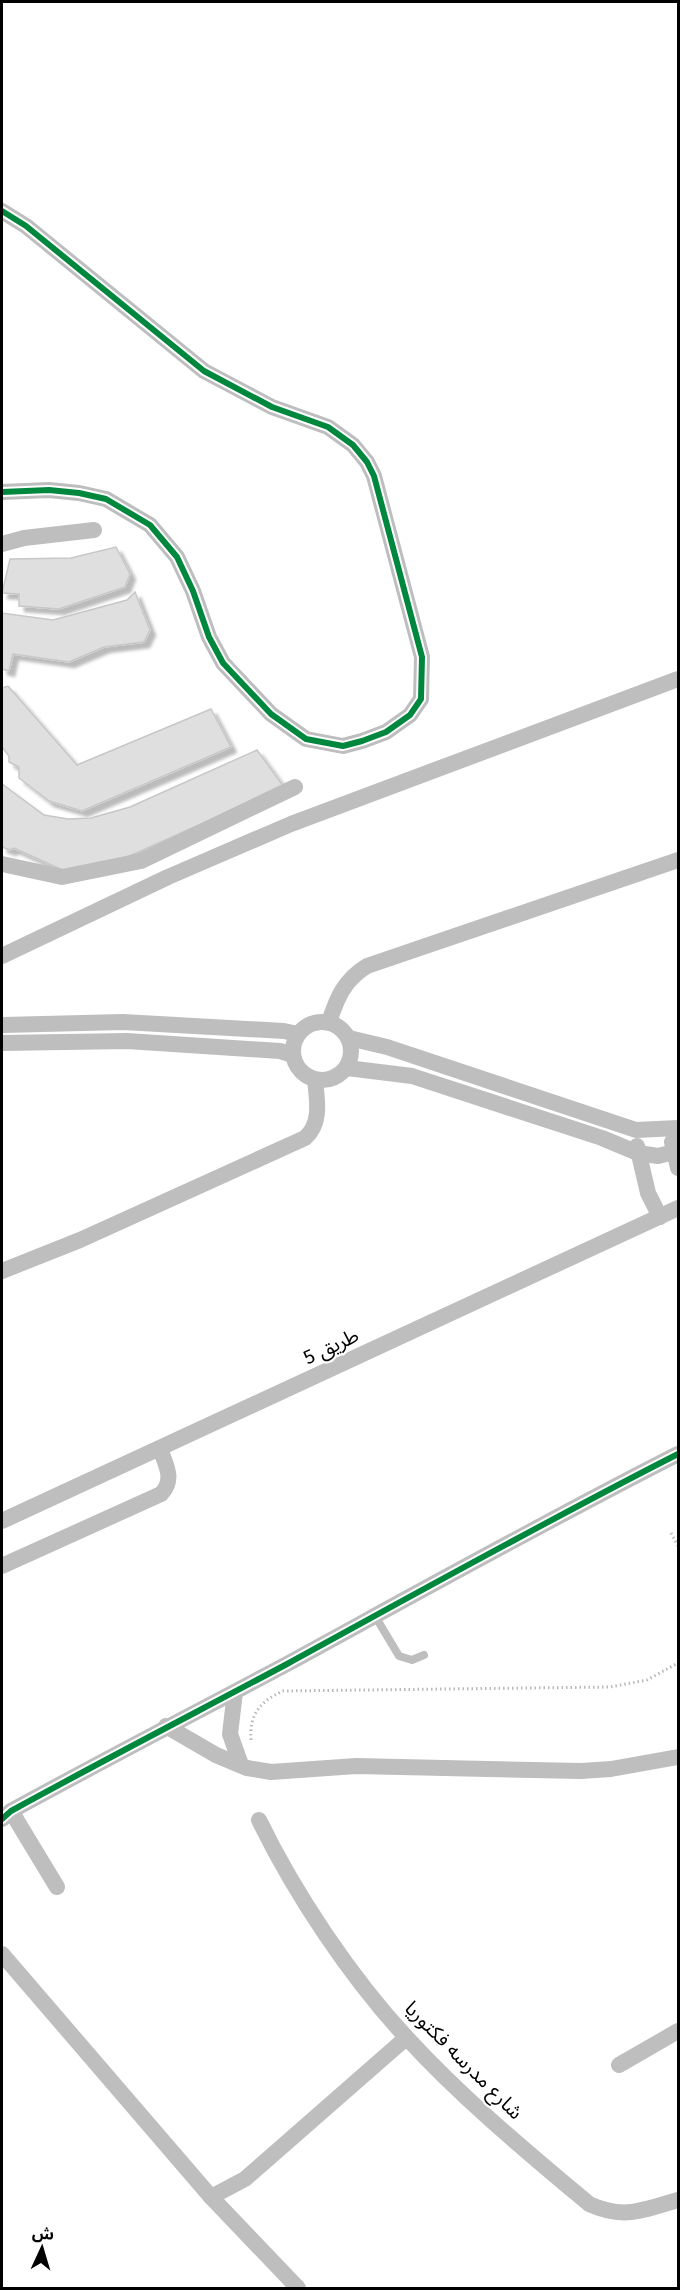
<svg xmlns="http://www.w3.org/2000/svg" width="680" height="2290" font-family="'Fira Sans','Noto Sans Arabic',sans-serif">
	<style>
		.building { fill: #dfdfdf; stroke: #c7c7c7; stroke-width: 1.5; filter: url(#shadow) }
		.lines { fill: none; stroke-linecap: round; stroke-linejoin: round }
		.path { stroke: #b9b9b9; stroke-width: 3; stroke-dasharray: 1.5 3; stroke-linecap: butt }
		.lane { stroke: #bebebe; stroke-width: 8 }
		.street { stroke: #bebebe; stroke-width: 16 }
		.cycleway-casing { stroke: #fff; stroke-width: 10 }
		.cycleway { stroke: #00873e; stroke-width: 6 }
		.labels { text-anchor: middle; stroke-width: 4.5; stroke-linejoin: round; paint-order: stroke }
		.street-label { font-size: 20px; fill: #000; stroke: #fff }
	</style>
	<defs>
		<filter id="shadow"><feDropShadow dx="5.5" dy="5.5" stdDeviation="1.5" flood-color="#0004"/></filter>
	</defs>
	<rect width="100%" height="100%" fill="#fff"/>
	<g class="building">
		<polygon points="116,547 130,574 125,587 59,609 19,606 19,594 2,593 10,559 71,558"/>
		<polygon points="135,592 150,630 144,642 104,647 69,662 13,654 9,671 2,669 2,613 53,620 127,600"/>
		<polygon points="8,686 77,765 211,709 231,747 82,811 49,801 19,778 19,767 9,762 9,756 2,747 2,688"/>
		<polygon points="257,750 284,787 107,866 67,872 14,848 10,850 2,847 2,784 44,815 68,819 91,818 130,807"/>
	</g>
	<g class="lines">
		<g class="path">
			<polyline points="671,1533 678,1546"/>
			<path d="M251 1740C249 1715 260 1701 283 1691L610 1687 647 1680 678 1663"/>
		</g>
		<polyline class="lane" points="375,1616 399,1656 412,1660 424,1655"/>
		<g class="street">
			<polyline points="2,211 26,226 204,371 272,407 328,427 353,445 367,462 374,476 422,657 421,699 410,715 386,732 362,741 343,746 306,739 271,714 223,663 209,637 193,591 177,557 150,525 106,499 79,493 49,490 2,492"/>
			<polyline points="2,544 24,538 94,530"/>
			<polyline points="2,864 62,877 141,861 295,787"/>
			<polyline points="2,956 168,877 291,824 678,679"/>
			<circle cx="322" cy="1051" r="29"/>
			<path d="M329 1022C337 998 344 980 367 966L678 860"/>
			<polyline points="2,1025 123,1022 284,1031 298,1034"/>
			<polyline points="349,1038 387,1047 636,1130 678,1128"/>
			<polyline points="2,1043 127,1041 280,1051 293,1055"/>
			<polyline points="347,1068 412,1076 602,1138 638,1153 658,1156 678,1151"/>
			<polyline points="672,1142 678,1168"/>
			<polyline points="637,1146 648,1193 660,1217"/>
			<path d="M2 1271 80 1240 305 1138C322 1123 317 1100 315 1080"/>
			<polyline points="2,1521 678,1208"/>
			<path d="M2 1566 161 1494C175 1480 166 1465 160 1449"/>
			<polyline points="235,1692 230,1734 241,1765"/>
			<polyline points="166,1726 216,1755 247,1768 271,1772 356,1766 581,1771 611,1769 678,1757"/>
			<polyline points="11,1811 57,1887"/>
			<path d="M2 1819 11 1811C102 1761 195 1713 287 1664 417 1593 546 1521 678 1454"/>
			<path d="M259 1820C295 1894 351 1978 407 2038 463 2099 526 2151 589 2204 624 2220 643 2210 678 2200"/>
			<polyline points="2,1954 211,2197 298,2288"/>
			<polyline points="619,2065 678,2031"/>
			<polyline points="211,2197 245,2179 406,2038"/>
		</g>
		<g class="cycleway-casing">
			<g id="cycleway">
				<polyline points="2,211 26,226 204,371 272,407 328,427 353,445 367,462 374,476 422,657 421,699 410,715 386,732 362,741 343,746 306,739 271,714 223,663 209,637 193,591 177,557 150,525 106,499 79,493 49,490 2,492"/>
				<path d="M2 1819 11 1811C102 1761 195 1713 287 1664 417 1593 546 1521 678 1454"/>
			</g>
		</g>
		<use href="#cycleway" class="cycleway"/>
	</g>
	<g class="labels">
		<g class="street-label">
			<text transform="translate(331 1346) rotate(-25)" y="7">طريق 5</text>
			<text transform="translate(464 2060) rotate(45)" y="7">شارع مدرسه فكتوريا</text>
		</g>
	</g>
	<rect width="680" height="2290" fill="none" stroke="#000000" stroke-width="6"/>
	<g transform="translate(42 2248) rotate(4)" stroke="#ffffff" stroke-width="4.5" paint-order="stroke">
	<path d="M0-4.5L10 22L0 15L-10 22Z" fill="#000000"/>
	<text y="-9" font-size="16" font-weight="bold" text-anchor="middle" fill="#000000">ش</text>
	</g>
</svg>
